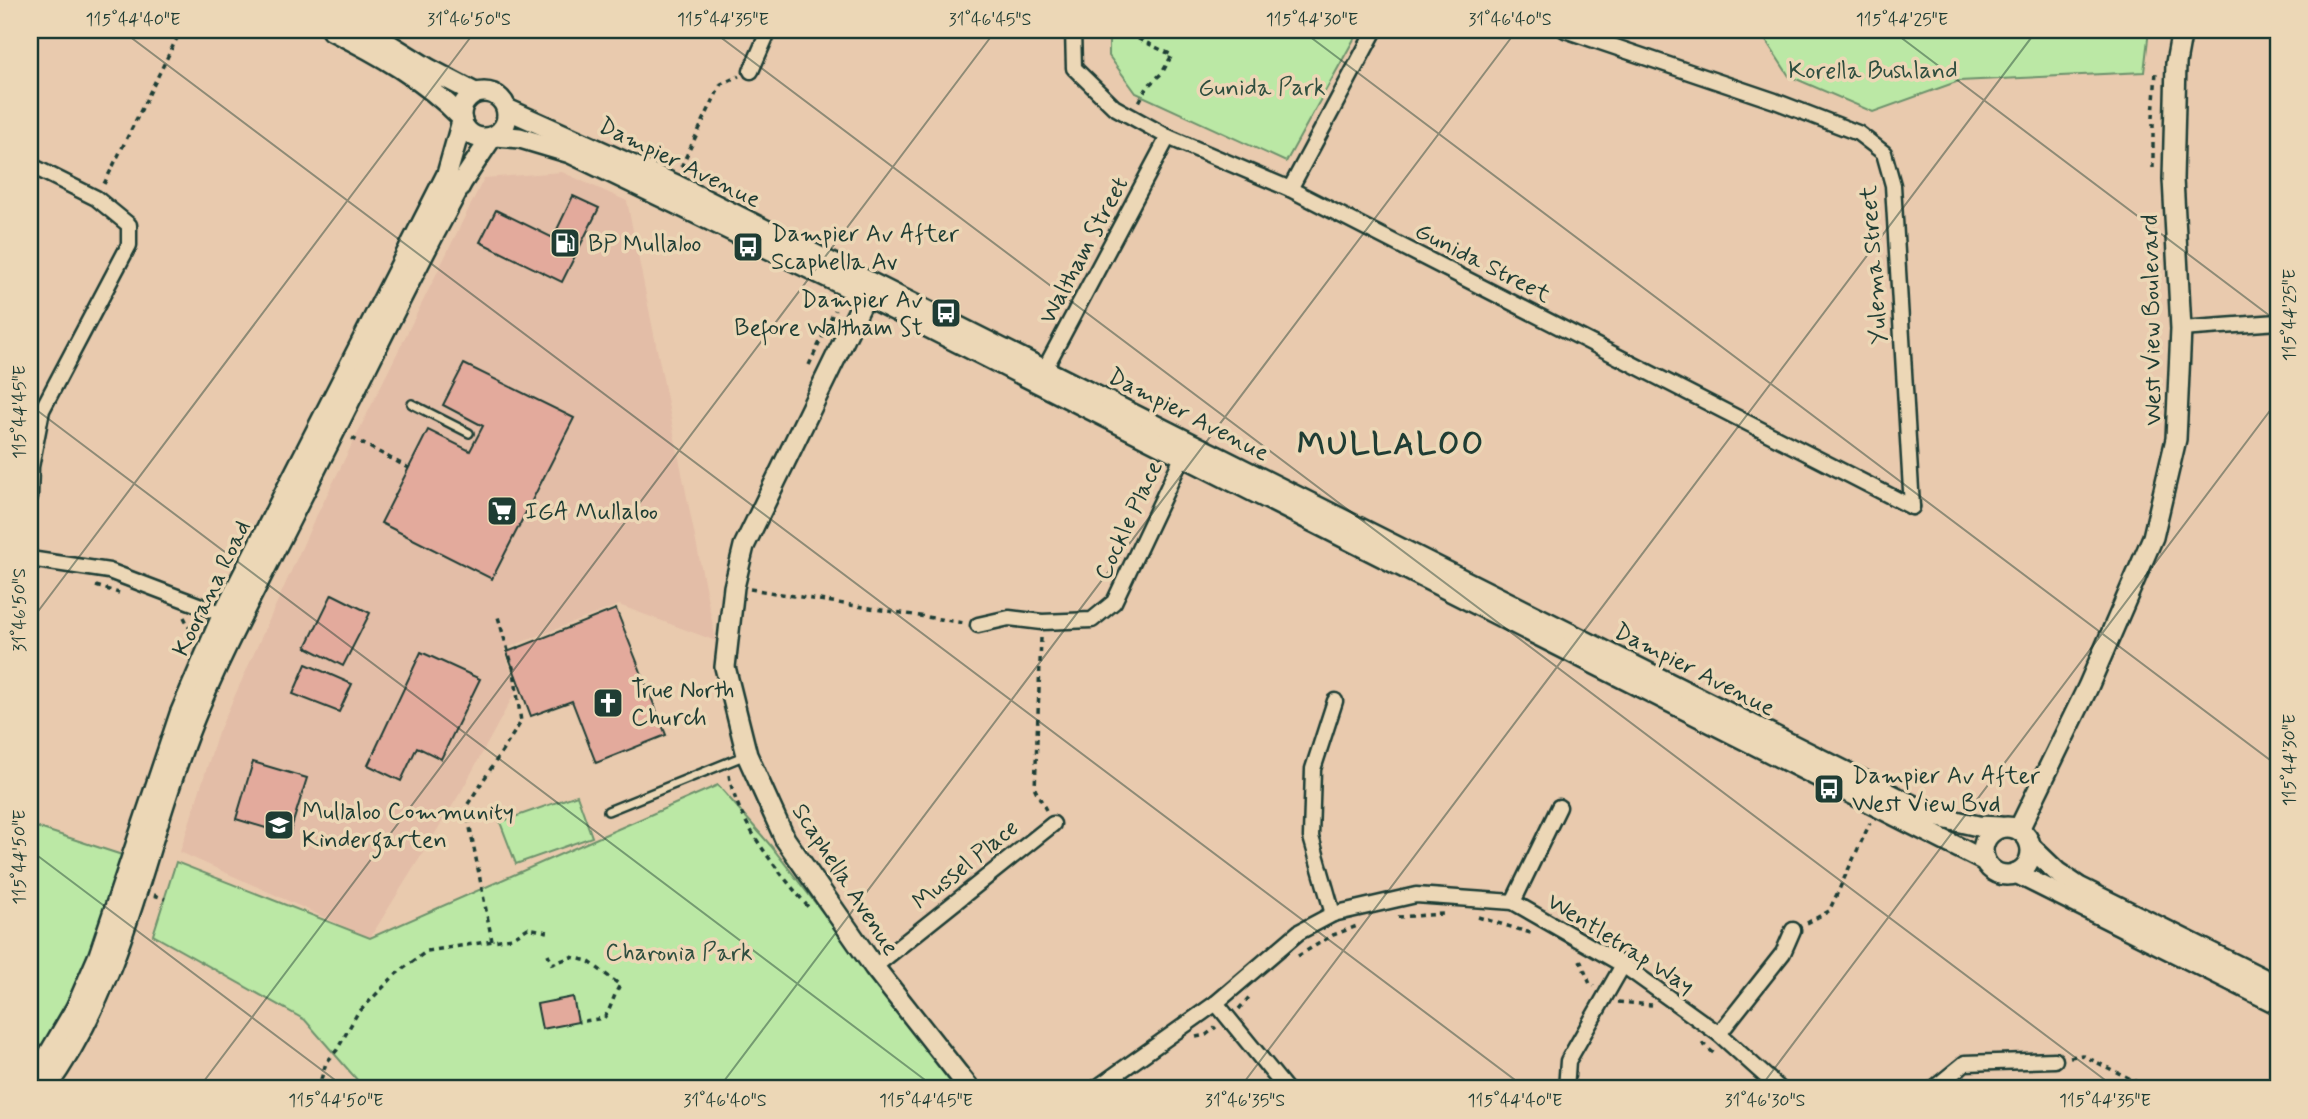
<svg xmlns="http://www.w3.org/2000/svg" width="2308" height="1119" font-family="Mynerve,sans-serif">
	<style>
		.built { fill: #e3bda7 }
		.green { fill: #bbe8a5; stroke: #6d926c; stroke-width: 2 }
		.building { fill: #e3aa9c; stroke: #1f3d34; stroke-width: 2 }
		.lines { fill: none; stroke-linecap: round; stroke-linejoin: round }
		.lane-casing { stroke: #1f3d34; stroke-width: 12 }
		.street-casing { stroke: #1f3d34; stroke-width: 19 }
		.secondary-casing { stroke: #1f3d34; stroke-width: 24 }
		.path { stroke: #1f3d34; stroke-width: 3.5; stroke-dasharray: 5 5; stroke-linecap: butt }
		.lane { stroke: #ecd7b6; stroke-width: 7 }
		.street { stroke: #ecd7b6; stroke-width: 14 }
		.secondary { stroke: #ecd7b6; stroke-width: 19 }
		.ticks { fill: none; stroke: #1f3d34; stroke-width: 2; stroke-opacity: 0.45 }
		.labels { text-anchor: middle; stroke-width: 7; stroke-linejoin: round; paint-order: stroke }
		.park-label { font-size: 24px; fill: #2f4e3f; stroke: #ecd7b6 }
		.street-label { font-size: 24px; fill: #1f3d34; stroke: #ecd7b6 }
		.poi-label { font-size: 24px; fill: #1f3d34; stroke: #ecd7b6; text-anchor: start }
		.district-label { font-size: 32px; font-weight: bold; letter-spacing: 2px; fill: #1f3d34; stroke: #ecd7b6 }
		.neatline { fill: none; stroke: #1f3d34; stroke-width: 2.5 }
		.ticks-label { font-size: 18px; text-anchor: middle; fill: #1f3d34 }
	</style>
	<rect width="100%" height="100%" fill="#e9caae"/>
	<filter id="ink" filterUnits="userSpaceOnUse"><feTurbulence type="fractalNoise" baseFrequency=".0143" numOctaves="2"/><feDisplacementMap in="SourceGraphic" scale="14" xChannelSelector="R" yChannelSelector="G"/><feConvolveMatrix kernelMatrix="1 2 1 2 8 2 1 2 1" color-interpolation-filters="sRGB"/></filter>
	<g filter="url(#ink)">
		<polygon class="built" points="562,172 627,201 716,641 619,605 504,649 517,689 462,790 370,938 180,852 218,733 312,525 484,178"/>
		<g class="green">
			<polygon points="1109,30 1359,30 1286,162 1136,93 1109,56"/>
			<polygon points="1759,30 2149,30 2144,72 1959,81 1873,112 1789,76"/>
			<polygon points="718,785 771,846 960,1089 365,1089 305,1020 153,935 176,862 370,938"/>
			<polygon points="577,795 592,837 516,864 500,822"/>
			<polygon points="30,825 122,855 81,976 30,1067"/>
		</g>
		<g class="building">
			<polygon points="573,196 599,208 562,282 480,242 496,210 553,238"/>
			<polygon points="464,364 574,418 492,579 381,523 428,430 470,451 483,426 443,405"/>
			<polygon points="332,594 370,613 343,666 306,647"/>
			<polygon points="616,609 666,735 596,763 572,701 531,716 507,652"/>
			<polygon points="421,652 480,679 441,759 417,747 401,781 368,765"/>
			<polygon points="306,664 352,684 339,712 293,694"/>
			<polygon points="253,762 307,778 289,835 236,819"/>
			<polygon points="573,997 578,1022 542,1029 537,1004"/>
		</g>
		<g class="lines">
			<g class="lane-casing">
				<g id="lane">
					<polyline points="412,404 469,433"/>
					<polyline points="608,811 746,755"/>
				</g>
			</g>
			<g class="street-casing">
				<g id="street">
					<polyline points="1073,30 1074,68 1114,107 1168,137 1290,189 1912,507"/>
					<polyline points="1565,30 1775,101 1858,133 1884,153 1893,185 1912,507"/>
					<polyline points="751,71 769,30"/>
					<polyline points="30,165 96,198 129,225 129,245 42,410 31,467 30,497"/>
					<polyline points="1290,189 1375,30"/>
					<polyline points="2181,329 2278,322"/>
					<polyline points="1041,376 1168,137"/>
					<polyline points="30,559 109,571 230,617"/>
					<polyline points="978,625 1009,618 1042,622 1092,620 1114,602 1187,447"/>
					<polyline points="1513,902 1559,807"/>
					<polyline points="1333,914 1311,837 1313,769 1335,701"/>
					<polyline points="874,967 1053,824"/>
					<polyline points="1216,1003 1286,1089"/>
					<polyline points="1719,1034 1783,953 1793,930"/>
					<polyline points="1095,1089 1216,1003 1299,932 1333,914 1416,895 1513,902 1623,965 1719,1034 1780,1089"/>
					<polyline points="1566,1089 1568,1061 1623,965"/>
					<polyline points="1933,1089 1965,1063 2055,1060"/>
				</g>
			</g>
			<g class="secondary-casing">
				<g id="secondary">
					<path d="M331 30C378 53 424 79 461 117"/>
					<polyline points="366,30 429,69 475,93"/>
					<circle cx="484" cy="115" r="23"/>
					<polyline points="507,109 676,185 1934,816 1978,826 2000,827"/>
					<polyline points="496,136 520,138 570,153 668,200 866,296 1985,861"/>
					<polyline points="870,287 744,546 734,587 725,667 747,755 785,839 874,967 970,1089"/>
					<circle cx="2007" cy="851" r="24"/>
					<polyline points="2019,829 2088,687 2153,537 2176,439 2181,329 2173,179 2176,63 2182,30"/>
					<polyline points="2031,847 2057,872 2079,887 2278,986"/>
					<polyline points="2016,873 2278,1004"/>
					<polyline points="30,1086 76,1008 99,955 180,714 223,614 447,174 462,121"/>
					<path d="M45 1089C127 977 142 849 192 724 221 651 258 584 293 514 340 422 385 328 433 236L462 182 492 137"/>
				</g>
			</g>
			<g class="path">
				<polyline points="1120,30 1172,55 1162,73 1148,86 1138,104"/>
				<polyline points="2271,30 2278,33"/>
				<polyline points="681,167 721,84 739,76"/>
				<polyline points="2153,168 2153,117 2156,71"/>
				<polyline points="104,184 181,30"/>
				<polyline points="809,365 835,310"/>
				<polyline points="352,438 409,468"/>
				<polyline points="96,586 119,593"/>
				<polyline points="750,589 964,623"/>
				<polyline points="184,617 191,631"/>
				<polyline points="1041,638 1035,789 1046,810"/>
				<path d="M729 775C737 823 779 872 809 908"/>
				<polyline points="154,895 165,899"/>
				<polyline points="1398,917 1443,914"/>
				<polyline points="1478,917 1534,934"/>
				<polyline points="1807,923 1829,911 1870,823"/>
				<polyline points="492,941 466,807 521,722 514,671 498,617"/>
				<path d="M548 954 552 964 571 957 588 961 620 985C613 996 612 1007 604 1018L578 1022"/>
				<polyline points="1298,956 1333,935 1357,926"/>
				<polyline points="1580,960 1590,984 1594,986"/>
				<polyline points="1618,1002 1652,1005"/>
				<polyline points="1239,1009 1250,996"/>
				<polyline points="1196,1037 1206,1035 1216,1027"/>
				<polyline points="1702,1043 1717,1056"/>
				<polyline points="2070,1057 2082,1055 2151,1089"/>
				<polyline points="318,1089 326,1063 337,1050 357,1014 396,974 427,951 512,938 528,928 548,932"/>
			</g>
			<use href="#lane" class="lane"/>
			<use href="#street" class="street"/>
			<use href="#secondary" class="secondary"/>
		</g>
	</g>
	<path class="ticks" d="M121 30 1527 1089M711 30 2117 1089M1301 30 2278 766M1891 30 2278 322M30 405 937 1089M30 622 476 30M30 850 347 1089M198 1089 996 30M718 1089 1517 30M1239 1089 2037 30M1759 1089 2278 400"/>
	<defs>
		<g id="fuel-square" transform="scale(1.575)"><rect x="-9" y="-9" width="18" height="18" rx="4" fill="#1f3d34" stroke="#ecd7b6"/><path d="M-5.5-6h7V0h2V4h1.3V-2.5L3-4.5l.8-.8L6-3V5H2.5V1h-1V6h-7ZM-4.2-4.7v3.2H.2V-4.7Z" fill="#fff"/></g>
		<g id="bus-square" transform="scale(1.575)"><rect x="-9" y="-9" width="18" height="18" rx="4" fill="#1f3d34" stroke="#ecd7b6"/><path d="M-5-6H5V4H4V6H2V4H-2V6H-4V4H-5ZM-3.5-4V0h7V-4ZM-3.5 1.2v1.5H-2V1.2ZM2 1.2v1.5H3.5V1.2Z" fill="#fff"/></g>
		<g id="supermarket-square" transform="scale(1.575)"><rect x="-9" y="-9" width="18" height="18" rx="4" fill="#1f3d34" stroke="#ecd7b6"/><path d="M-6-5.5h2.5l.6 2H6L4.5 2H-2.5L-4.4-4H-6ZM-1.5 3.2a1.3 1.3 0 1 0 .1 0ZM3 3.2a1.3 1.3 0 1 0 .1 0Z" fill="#fff"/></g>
		<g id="church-square" transform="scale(1.575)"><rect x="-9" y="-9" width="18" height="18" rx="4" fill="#1f3d34" stroke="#ecd7b6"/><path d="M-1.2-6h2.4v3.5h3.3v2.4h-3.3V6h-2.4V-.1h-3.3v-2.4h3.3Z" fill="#fff"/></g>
		<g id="school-square" transform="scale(1.575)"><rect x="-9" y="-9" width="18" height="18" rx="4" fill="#1f3d34" stroke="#ecd7b6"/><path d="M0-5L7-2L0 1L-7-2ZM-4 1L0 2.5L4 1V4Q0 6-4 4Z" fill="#fff"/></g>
	</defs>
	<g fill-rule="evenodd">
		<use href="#fuel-square" x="565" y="243"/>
		<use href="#bus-square" x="748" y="247"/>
		<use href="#bus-square" x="946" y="313"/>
		<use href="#supermarket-square" x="502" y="511"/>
		<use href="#church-square" x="608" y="703"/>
		<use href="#bus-square" x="1829" y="789"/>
		<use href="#school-square" x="279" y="825"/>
	</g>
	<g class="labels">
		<g class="park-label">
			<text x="1873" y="78">Korella Bushland</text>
			<text x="1262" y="95">Gunida Park</text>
			<text x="679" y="960">Charonia Park</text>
		</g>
		<g class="street-label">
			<text transform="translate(680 162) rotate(26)" y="8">Dampier Avenue</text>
			<text transform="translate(1083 250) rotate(-62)" y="8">Waltham Street</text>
			<text transform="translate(1483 262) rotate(27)" y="8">Gunida Street</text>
			<text transform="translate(1873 265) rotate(-94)" y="8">Yulema Street</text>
			<text transform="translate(2151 320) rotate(-91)" y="8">West View Boulevard</text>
			<text transform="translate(1189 414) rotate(27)" y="8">Dampier Avenue</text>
			<text transform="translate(1128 520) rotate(-65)" y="8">Cockle Place</text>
			<text transform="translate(211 588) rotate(-64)" y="8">Koorana Road</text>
			<text transform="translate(1695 669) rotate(27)" y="8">Dampier Avenue</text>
			<text transform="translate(965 864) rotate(-39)" y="8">Mussel Place</text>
			<text transform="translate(846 879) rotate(57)" y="8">Scaphella Avenue</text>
			<text transform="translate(1621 943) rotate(32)" y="8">Wentletrap Way</text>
		</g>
		<g class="poi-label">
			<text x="771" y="241">Dampier Av After<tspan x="771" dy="28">Scaphella Av</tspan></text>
			<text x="588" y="251">BP Mullaloo</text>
			<text x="923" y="307" text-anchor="end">Dampier Av<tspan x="923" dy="28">Before Waltham St</tspan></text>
			<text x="525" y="519">IGA Mullaloo</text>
			<text x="631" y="697">True North<tspan x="631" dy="28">Church</tspan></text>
			<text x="1852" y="783">Dampier Av After<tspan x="1852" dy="28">West View Bvd</tspan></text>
			<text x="302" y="819">Mullaloo Community<tspan x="302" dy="28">Kindergarten</tspan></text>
		</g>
		<g class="district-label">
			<text x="1391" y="454">MULLALOO</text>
		</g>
	</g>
	<rect width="2308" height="1119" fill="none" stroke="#ecd7b6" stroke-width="77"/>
	<rect x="38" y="38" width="2232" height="1042" class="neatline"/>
	<g class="ticks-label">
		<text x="133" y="25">115°44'40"E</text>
		<text x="469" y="25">31°46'50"S</text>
		<text x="723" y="25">115°44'35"E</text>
		<text x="990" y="25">31°46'45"S</text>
		<text x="1312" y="25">115°44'30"E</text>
		<text x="1510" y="25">31°46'40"S</text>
		<text x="1902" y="25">115°44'25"E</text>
		<text transform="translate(2289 315) rotate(-90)" y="6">115°44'25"E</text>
		<text transform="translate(19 412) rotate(-90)" y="6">115°44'45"E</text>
		<text transform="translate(19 610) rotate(-90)" y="6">31°46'50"S</text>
		<text transform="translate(2289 760) rotate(-90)" y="6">115°44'30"E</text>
		<text transform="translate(19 857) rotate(-90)" y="6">115°44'50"E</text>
		<text x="336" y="1106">115°44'50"E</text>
		<text x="725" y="1106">31°46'40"S</text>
		<text x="926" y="1106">115°44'45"E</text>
		<text x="1245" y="1106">31°46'35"S</text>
		<text x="1515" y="1106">115°44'40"E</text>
		<text x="1765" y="1106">31°46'30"S</text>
		<text x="2105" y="1106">115°44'35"E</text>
	</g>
</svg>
